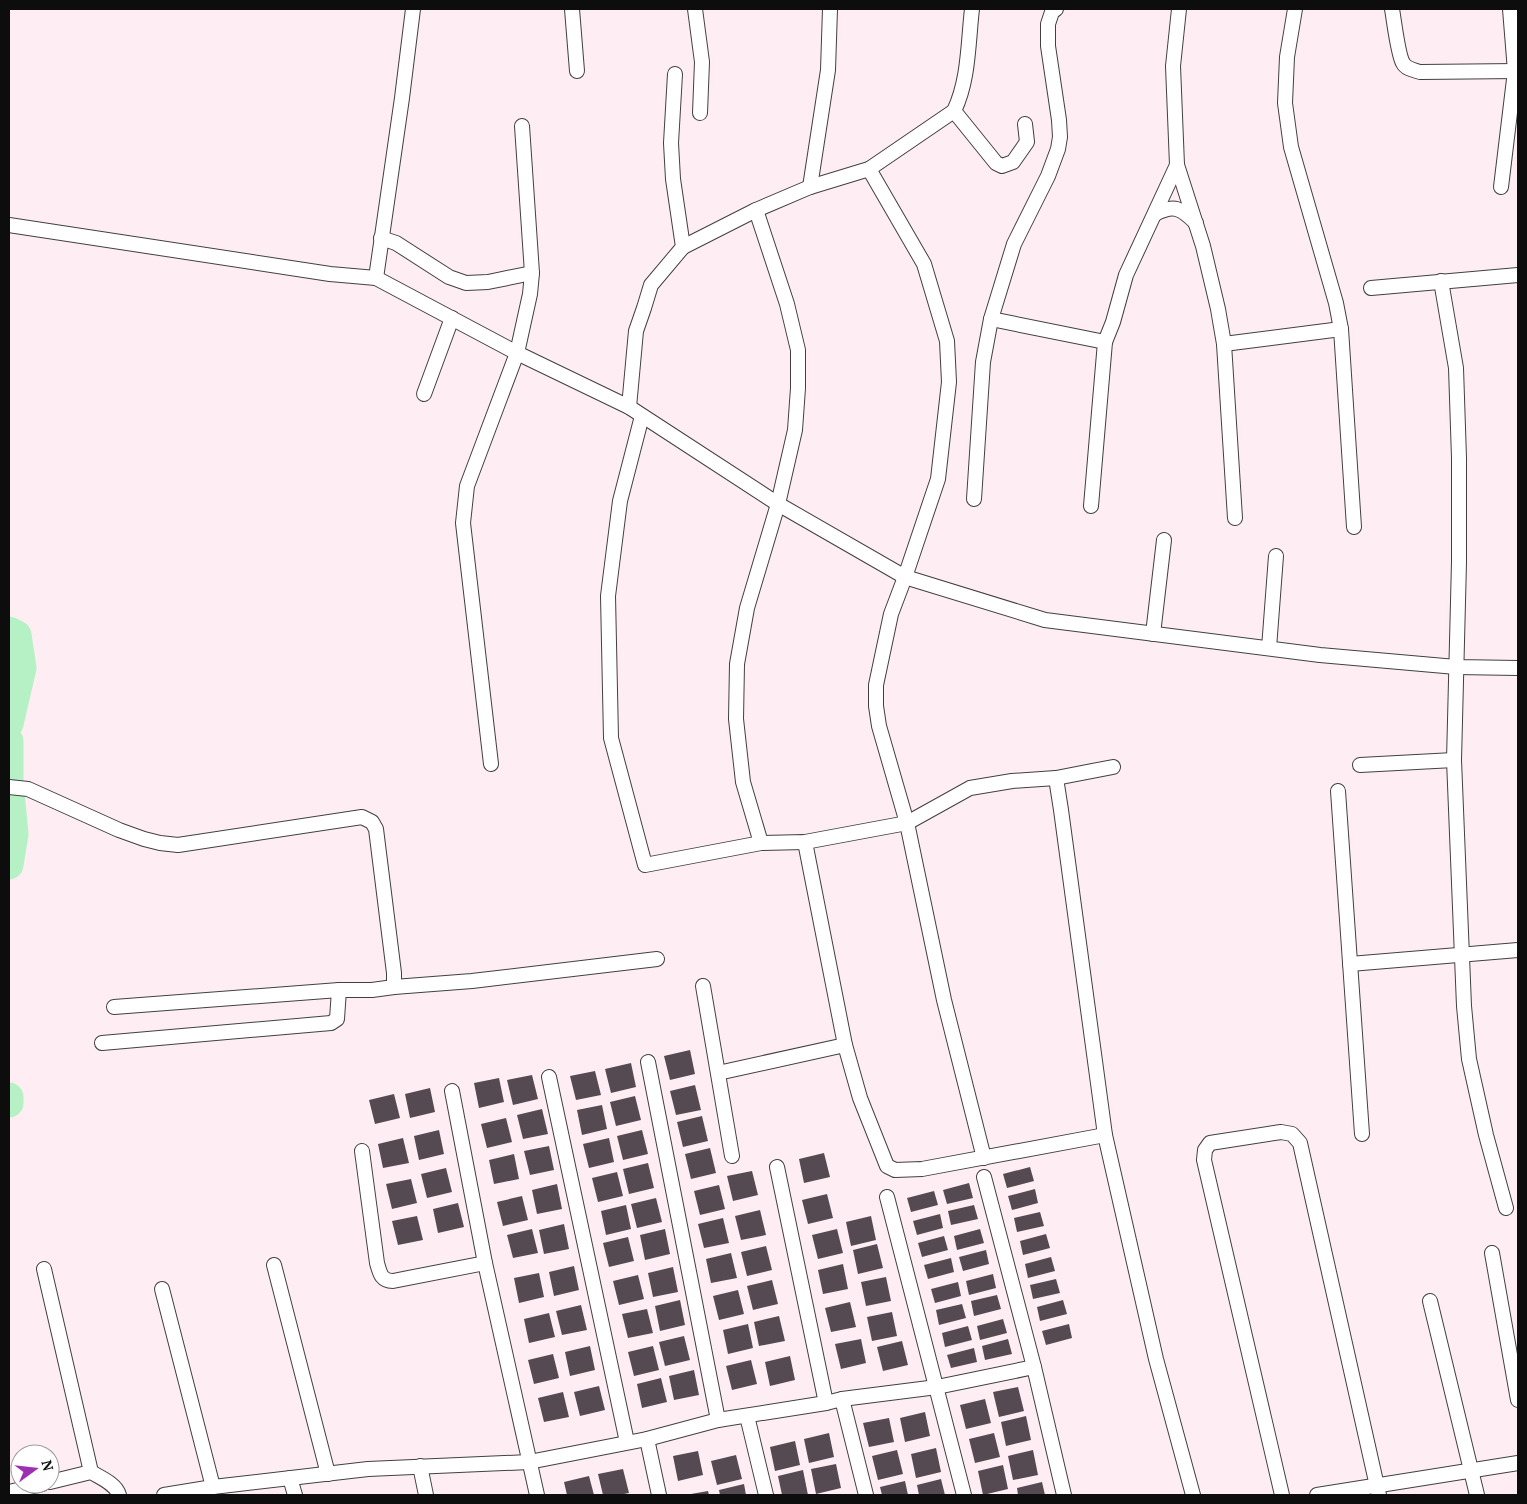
<svg xmlns="http://www.w3.org/2000/svg" width="1527" height="1504" font-family="'PT Serif',serif">
	<style>
		.lines { fill: none; stroke-linecap: round; stroke-linejoin: round }
		.river { stroke: #b6f1c5; stroke-width: 29 }
		.building { fill: #554a52 }
		.street-casing { stroke: #404040; stroke-width: 16 }
		.street { stroke: #fff; stroke-width: 14 }
	</style>
	<rect width="100%" height="100%" fill="#feeef3"/>
	<g class="lines">
		<g class="river">
			<polyline points="9,631 17,635 22,668 9,724"/>
			<polyline points="9,741 9,782 14,834 9,865"/>
			<polyline points="9,1097 9,1103"/>
		</g>
	</g>
	<g class="building">
		<polygon points="690,1050 695,1074 670,1080 664,1056"/>
		<polygon points="631,1063 636,1087 611,1093 605,1069"/>
		<polygon points="595,1071 601,1095 576,1100 570,1076"/>
		<polygon points="532,1075 538,1099 513,1105 507,1080"/>
		<polygon points="499,1078 504,1102 479,1108 474,1083"/>
		<polygon points="695,1085 701,1110 676,1115 670,1091"/>
		<polygon points="430,1088 435,1112 410,1118 405,1094"/>
		<polygon points="394,1094 400,1118 375,1124 369,1100"/>
		<polygon points="635,1096 641,1120 616,1126 610,1102"/>
		<polygon points="602,1105 607,1129 582,1135 577,1110"/>
		<polygon points="542,1109 548,1134 523,1139 517,1115"/>
		<polygon points="702,1116 708,1141 683,1147 677,1122"/>
		<polygon points="506,1118 512,1142 487,1148 481,1124"/>
		<polygon points="439,1130 444,1154 419,1160 414,1136"/>
		<polygon points="642,1130 648,1154 623,1160 617,1136"/>
		<polygon points="403,1138 409,1163 383,1168 378,1144"/>
		<polygon points="609,1138 614,1162 589,1168 583,1144"/>
		<polygon points="549,1146 554,1170 530,1175 524,1151"/>
		<polygon points="710,1148 716,1173 691,1179 685,1154"/>
		<polygon points="824,1153 830,1177 804,1183 799,1159"/>
		<polygon points="514,1154 519,1179 494,1184 489,1160"/>
		<polygon points="648,1163 654,1188 629,1194 623,1169"/>
		<polygon points="1030,1167 1034,1181 1007,1188 1003,1174"/>
		<polygon points="446,1168 452,1192 427,1198 421,1174"/>
		<polygon points="752,1171 758,1195 733,1201 727,1176"/>
		<polygon points="617,1172 623,1196 598,1202 592,1178"/>
		<polygon points="411,1179 417,1203 392,1209 386,1184"/>
		<polygon points="969,1183 973,1198 947,1204 943,1190"/>
		<polygon points="557,1184 562,1209 537,1214 532,1190"/>
		<polygon points="719,1185 725,1209 700,1215 694,1191"/>
		<polygon points="1035,1189 1038,1203 1012,1210 1008,1196"/>
		<polygon points="934,1191 938,1205 911,1212 907,1198"/>
		<polygon points="827,1194 833,1218 808,1224 802,1200"/>
		<polygon points="522,1196 528,1220 503,1226 497,1202"/>
		<polygon points="656,1198 662,1222 637,1228 631,1204"/>
		<polygon points="458,1203 464,1227 438,1233 433,1209"/>
		<polygon points="626,1205 631,1229 606,1235 601,1211"/>
		<polygon points="974,1205 978,1219 951,1225 948,1211"/>
		<polygon points="760,1210 766,1235 741,1240 735,1216"/>
		<polygon points="1040,1212 1044,1226 1017,1232 1014,1218"/>
		<polygon points="940,1214 943,1228 917,1235 913,1221"/>
		<polygon points="417,1216 423,1240 398,1245 392,1221"/>
		<polygon points="871,1216 876,1240 851,1246 846,1222"/>
		<polygon points="723,1218 729,1243 704,1248 698,1224"/>
		<polygon points="564,1224 569,1249 544,1254 539,1230"/>
		<polygon points="532,1229 538,1253 513,1258 507,1235"/>
		<polygon points="665,1229 670,1254 645,1260 640,1235"/>
		<polygon points="837,1229 843,1253 818,1259 812,1235"/>
		<polygon points="980,1229 984,1243 957,1250 954,1236"/>
		<polygon points="1046,1234 1050,1248 1023,1255 1020,1241"/>
		<polygon points="944,1236 948,1250 922,1257 918,1243"/>
		<polygon points="628,1237 634,1261 609,1267 603,1243"/>
		<polygon points="877,1244 883,1268 858,1274 853,1250"/>
		<polygon points="766,1246 772,1270 747,1276 741,1252"/>
		<polygon points="986,1250 989,1264 963,1271 959,1257"/>
		<polygon points="731,1253 737,1278 711,1283 706,1259"/>
		<polygon points="1051,1257 1055,1271 1028,1278 1025,1264"/>
		<polygon points="951,1258 954,1272 928,1279 924,1265"/>
		<polygon points="843,1264 848,1289 823,1294 818,1270"/>
		<polygon points="574,1266 579,1290 554,1296 549,1272"/>
		<polygon points="673,1267 678,1292 653,1297 648,1273"/>
		<polygon points="539,1273 544,1297 519,1303 514,1278"/>
		<polygon points="993,1274 996,1288 969,1295 966,1281"/>
		<polygon points="638,1275 644,1299 619,1305 613,1281"/>
		<polygon points="886,1277 891,1301 866,1306 861,1282"/>
		<polygon points="1056,1279 1060,1293 1033,1299 1030,1285"/>
		<polygon points="772,1280 778,1304 753,1310 747,1286"/>
		<polygon points="958,1282 961,1296 935,1303 931,1289"/>
		<polygon points="738,1290 744,1314 719,1320 713,1296"/>
		<polygon points="997,1295 1001,1309 974,1316 971,1301"/>
		<polygon points="680,1300 685,1325 660,1331 655,1306"/>
		<polygon points="1063,1300 1067,1314 1040,1321 1037,1307"/>
		<polygon points="850,1302 856,1327 831,1332 825,1308"/>
		<polygon points="962,1304 966,1318 939,1325 936,1310"/>
		<polygon points="581,1305 587,1330 562,1335 556,1311"/>
		<polygon points="647,1309 653,1333 628,1338 622,1314"/>
		<polygon points="892,1312 897,1336 872,1341 867,1317"/>
		<polygon points="549,1313 555,1337 529,1343 524,1319"/>
		<polygon points="779,1316 785,1341 759,1346 754,1322"/>
		<polygon points="1003,1319 1007,1333 980,1340 977,1326"/>
		<polygon points="748,1324 753,1348 728,1354 723,1330"/>
		<polygon points="1069,1324 1072,1338 1046,1345 1042,1331"/>
		<polygon points="968,1326 972,1340 945,1347 942,1333"/>
		<polygon points="684,1336 690,1360 665,1366 659,1342"/>
		<polygon points="861,1339 866,1363 841,1369 835,1344"/>
		<polygon points="1008,1339 1012,1354 985,1360 982,1346"/>
		<polygon points="902,1341 908,1365 883,1371 877,1347"/>
		<polygon points="590,1346 595,1370 570,1376 565,1352"/>
		<polygon points="653,1346 659,1370 634,1376 628,1352"/>
		<polygon points="974,1348 977,1362 951,1368 947,1355"/>
		<polygon points="553,1354 559,1378 534,1384 528,1360"/>
		<polygon points="790,1356 795,1380 770,1386 765,1362"/>
		<polygon points="751,1360 757,1384 732,1390 726,1366"/>
		<polygon points="694,1370 699,1395 674,1400 669,1376"/>
		<polygon points="661,1378 667,1402 642,1408 637,1384"/>
		<polygon points="599,1386 605,1410 580,1416 574,1392"/>
		<polygon points="1018,1387 1024,1411 999,1417 993,1392"/>
		<polygon points="563,1392 569,1417 544,1422 538,1398"/>
		<polygon points="985,1399 991,1423 966,1429 960,1405"/>
		<polygon points="925,1412 930,1436 905,1442 900,1418"/>
		<polygon points="1026,1416 1031,1440 1006,1446 1001,1422"/>
		<polygon points="889,1418 894,1442 869,1447 863,1423"/>
		<polygon points="829,1433 834,1457 809,1463 804,1439"/>
		<polygon points="994,1433 1000,1457 975,1463 969,1439"/>
		<polygon points="795,1441 800,1465 775,1471 770,1447"/>
		<polygon points="936,1448 941,1472 916,1478 911,1454"/>
		<polygon points="897,1450 903,1474 878,1480 872,1456"/>
		<polygon points="1033,1450 1038,1475 1013,1480 1008,1456"/>
		<polygon points="698,1451 703,1475 678,1481 673,1456"/>
		<polygon points="736,1455 742,1479 717,1485 711,1461"/>
		<polygon points="836,1464 841,1488 816,1494 811,1469"/>
		<polygon points="1003,1465 1008,1489 983,1495 978,1471"/>
		<polygon points="623,1469 629,1493 619,1495 603,1495 598,1474"/>
		<polygon points="803,1470 808,1495 782,1495 778,1476"/>
		<polygon points="589,1476 594,1495 567,1495 564,1482"/>
		<polygon points="941,1479 945,1495 919,1495 917,1485"/>
		<polygon points="905,1481 908,1495 882,1495 880,1487"/>
		<polygon points="1042,1482 1045,1495 1018,1495 1017,1488"/>
		<polygon points="744,1484 746,1495 720,1495 719,1490"/>
		<polygon points="708,1491 709,1495 691,1495 691,1494"/>
	</g>
	<g class="lines">
		<g class="street-casing">
			<g id="street">
				<polyline points="572,9 577,71"/>
				<polyline points="695,9 702,62 700,113"/>
				<polyline points="1179,9 1173,66 1177,165 1203,246 1218,309 1224,344 1235,518"/>
				<polyline points="1295,9 1287,57 1285,103 1291,147 1336,303 1341,329 1354,527"/>
				<path d="M1392 9C1394 20 1398 55 1403 63 1406 69 1414 70 1420 72L1518 71"/>
				<polyline points="954,111 996,163 1002,166 1013,162 1027,142 1025,124"/>
				<polyline points="869,169 924,264 947,341 949,382 938,479 905,577 891,614 876,685 876,706 879,726 907,823 944,1000 984,1158"/>
				<polyline points="810,187 828,70 830,9"/>
				<polyline points="1501,187 1515,71 1510,9"/>
				<polyline points="756,210 787,304 798,350 798,388 795,430 778,504 747,608 737,664 736,719 743,782 761,843"/>
				<path d="M1155 214C1174 204 1181 208 1196 223"/>
				<polyline points="9,225 330,274 376,278 517,353 629,407 778,504 905,577 1045,620 1320,655 1456,667 1518,668"/>
				<polyline points="381,238 396,243 449,277 466,283 488,282 532,273"/>
				<path d="M683 247 756 210 810 187 869 169 954 111C969 80 968 43 972 9"/>
				<polyline points="376,278 402,98 413,9"/>
				<polyline points="1441,281 1456,368 1459,458 1459,562 1454,760 1464,1006 1469,1059 1486,1135 1506,1208"/>
				<polyline points="1371,288 1518,275"/>
				<polyline points="991,319 1105,342"/>
				<polyline points="1224,344 1341,329"/>
				<polyline points="424,394 452,318"/>
				<polyline points="629,407 636,331 644,308 651,285 683,247 673,179 671,143 675,74"/>
				<polyline points="642,416 620,501 608,596 611,738 645,865 761,843 805,842 907,823 970,788 1012,781 1056,778 1113,767"/>
				<polyline points="974,499 983,362 991,319 1014,244 1048,176 1058,149 1060,137 1059,120 1048,46 1048,24 1052,12 1056,9"/>
				<polyline points="1091,506 1105,342 1113,322 1126,275 1177,165"/>
				<polyline points="1153,634 1164,540"/>
				<polyline points="1269,648 1276,556"/>
				<polyline points="491,764 463,523 467,486 517,353 530,294 532,273 522,126"/>
				<polyline points="1360,765 1454,760"/>
				<polyline points="1056,778 1061,810 1105,1135 1156,1359 1193,1495"/>
				<polyline points="9,787 28,789 119,830 144,839 160,843 178,845 362,817 372,822 376,829 394,973 394,987 372,990 339,990 114,1007"/>
				<polyline points="1338,791 1362,1134"/>
				<polyline points="805,842 845,1045 860,1098 887,1166 895,1170 922,1169 1105,1135"/>
				<polyline points="1350,964 1518,950"/>
				<polyline points="703,986 732,1156"/>
				<polyline points="394,987 472,981 657,959"/>
				<polyline points="102,1043 331,1023 337,1019 339,990"/>
				<polyline points="648,1062 718,1420"/>
				<polyline points="718,1073 845,1045"/>
				<polyline points="549,1077 627,1442"/>
				<polyline points="452,1091 485,1263 537,1495"/>
				<path d="M362 1151 377 1263C380 1273 381 1281 393 1281L485 1263"/>
				<polyline points="777,1167 826,1403"/>
				<polyline points="984,1177 1034,1367 1064,1495"/>
				<polyline points="887,1197 964,1495"/>
				<polyline points="1492,1253 1518,1400"/>
				<polyline points="274,1265 328,1474"/>
				<polyline points="44,1269 91,1472"/>
				<polyline points="162,1289 213,1487"/>
				<polyline points="1430,1301 1477,1495"/>
				<polyline points="842,1399 866,1495"/>
				<polyline points="747,1416 766,1495"/>
				<polyline points="647,1439 659,1495"/>
				<polyline points="420,1466 426,1495"/>
				<polyline points="290,1478 295,1495"/>
				<path d="M50 1482 91 1472C101 1478 116 1484 119 1495"/>
				<polyline points="9,1492 42,1484"/>
				<polyline points="164,1495 213,1487 368,1469 529,1462 647,1439 718,1420 826,1403 842,1399 937,1387 1034,1367"/>
				<polyline points="1282,1495 1204,1160 1205,1150 1210,1143 1281,1132 1292,1134 1300,1143 1379,1495"/>
				<polyline points="1317,1495 1518,1463"/>
			</g>
		</g>
		<use href="#street" class="street"/>
	</g>
	<rect width="1527" height="1504" fill="none" stroke="#0d0d0d" stroke-width="20"/>
	<g transform="translate(35 1469) rotate(75)"><circle r="24" fill="#ffffff" stroke="#9e9e9e"/>
	<path d="M0-4L9 19L0 12L-9 19Z" fill="#9d2fb3"/>
	<text y="-8" font-size="14" font-weight="bold" text-anchor="middle" fill="#0d0d0d">N</text>
	</g>
</svg>
